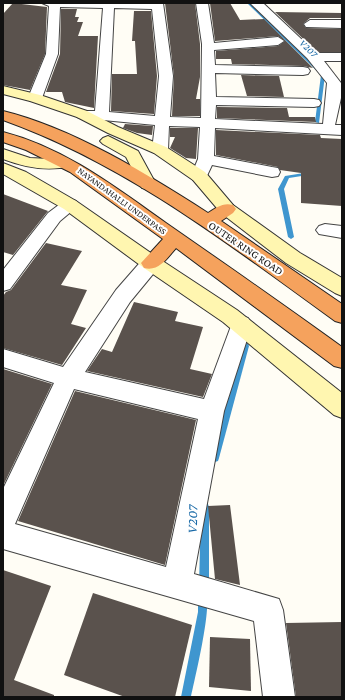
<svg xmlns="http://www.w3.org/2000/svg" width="345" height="700" font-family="'Crimson Pro',serif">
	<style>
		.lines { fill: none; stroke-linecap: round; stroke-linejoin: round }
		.stream { fill: #3f96cf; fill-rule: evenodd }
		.building { fill: #5a524d }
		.street-casing { stroke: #444; stroke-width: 2 }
		.secondary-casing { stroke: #333; stroke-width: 2 }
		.highway-casing { stroke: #222; stroke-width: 2 }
		.street { fill: #fff; fill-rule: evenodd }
		.secondary { fill: #fff6b0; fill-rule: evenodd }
		.highway { fill: #f5a25d; fill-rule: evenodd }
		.labels { text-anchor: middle; stroke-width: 4; stroke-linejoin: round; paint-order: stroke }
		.far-street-label { font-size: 9px; fill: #111; stroke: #fff }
		.far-water-label { font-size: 10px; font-style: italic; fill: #1768a6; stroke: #fff }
		.street-label { font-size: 11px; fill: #111; stroke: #fff }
		.near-water-label { font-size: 14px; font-style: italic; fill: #1768a6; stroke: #fff }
	</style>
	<rect width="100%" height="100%" fill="#fffdf5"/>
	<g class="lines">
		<g class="stream">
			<polygon points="247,3 251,3 325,75 319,123 315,122 321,75"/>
			<polygon points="307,168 310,170 308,175 289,178 284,189 294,237 291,239 288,237 278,189 285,176 304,173 305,169"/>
			<polygon points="246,343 248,344 249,346 219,458 218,461 215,462 212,461 211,458 243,346 244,344"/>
			<polygon points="205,503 208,504 209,507 209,587 207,590 204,592 201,590 199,587 201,507 202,504"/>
			<path d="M203 592 206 594C212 608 195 678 191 697H181L198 612V597L200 594Z"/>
		</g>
	</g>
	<g class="building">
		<polygon points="13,3 47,7 45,54 30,90 3,85 3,14"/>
		<polygon points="165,3 195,3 200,44 200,77 196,99 200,99 200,116 172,116 174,76"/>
		<polygon points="210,3 230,3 240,20 264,19 313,68 303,66 232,64 231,59 216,59 216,51 278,46 285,41 278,36 215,41"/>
		<polygon points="61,9 77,9 75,17 79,17 77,22 83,22 78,36 98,36 94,108 65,102 62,92 46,92 60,54"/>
		<polygon points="134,11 151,11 157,76 154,114 111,111 112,74 137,74 135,41 132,41"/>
		<polygon points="275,12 342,13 342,18 310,18 303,24 306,28 342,29 342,52 317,52"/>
		<polygon points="241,75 279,76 284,97 247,96"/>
		<polygon points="217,107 287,108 289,117 315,117 316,122 217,118"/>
		<polygon points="125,124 153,126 152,135 137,133 123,128"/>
		<polygon points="170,128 198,128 196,159 186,158 170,148 175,137 170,137"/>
		<polygon points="216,130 320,135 321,138 342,139 342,206 301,203 301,173 280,170 278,167 216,155"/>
		<polygon points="3,194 48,211 13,255 3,252"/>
		<polygon points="46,243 82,251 61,285 87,290 71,324 86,328 62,365 3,348 3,296 6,292 11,290"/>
		<polygon points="134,302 178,312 175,321 203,327 190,369 212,374 203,397 87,371 102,349 112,352"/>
		<polygon points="3,369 52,384 3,486"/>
		<polygon points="75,391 196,420 165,565 18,521"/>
		<polygon points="230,505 240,585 215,579 208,506"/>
		<polygon points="3,570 51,586 14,680 54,695 54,697 3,697"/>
		<polygon points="93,593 192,625 175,697 125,697 64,675"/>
		<polygon points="342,622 342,697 296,697 286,623"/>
		<polygon points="210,637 250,639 251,691 209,687"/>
	</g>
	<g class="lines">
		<g class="street-casing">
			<g id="street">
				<path d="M42 3H163L173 76 170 117 201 118 202 44 196 3H208L214 43 278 37 284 41 278 45 214 50 215 65 303 67 308 68 310 71 308 74 303 75 215 73 216 97 314 99 319 100 321 103 319 106 314 107 216 105 215 119 323 124 327 83 307 58 250 3H263L316 53H342V61H324L341 83V98L335 125H342V135L215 128 214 156 272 167 278 168 280 172 278 176 272 177 212 165 205 180 199 181 193 180 191 176 198 159 200 127 169 126 168 150 166 153H154L152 150 155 125 82 118 77 117 75 114 77 111H95L103 8 60 7 58 54 42 98 40 101H30L28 98 46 54 49 6ZM114 8 152 9 159 76 155 116 109 112Z"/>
				<polygon points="310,20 342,20 342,28 306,27 304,24"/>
				<polygon points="70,199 76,201 79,205 60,221 10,289 3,291 3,270 48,213 64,201"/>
				<polygon points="325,224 342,226 342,238 319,234 316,230 319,226"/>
				<path d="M151 256 158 258 161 263 158 268 130 302 85 372 204 399 234 318 241 316 248 318 252 324 224 411 194 574 279 599 283 610 295 697H263L254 621 3 549V489L54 383 3 367V349L63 367 116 290 144 258ZM74 389 198 419 166 567 15 524Z"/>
			</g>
		</g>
		<g class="secondary-casing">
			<g id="secondary">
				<polygon points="3,86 40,95 87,111 118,127 166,147 205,172 233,205 300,253 342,278 342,296 335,293 286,263 221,213 193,180 154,153 108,133 77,117 30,101 3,94"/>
				<polygon points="108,136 138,151 156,184 154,188 148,189 142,188 126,157 103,144 100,141 103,138"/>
				<path d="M3 149 30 158 70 160 72 163 70 166C47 172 24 167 3 159Z"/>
				<polygon points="3,163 26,172 76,201 158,258 237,310 342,393 342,418 334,415 223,322 144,268 64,209 3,174"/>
			</g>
		</g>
		<g class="highway-casing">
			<g id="highway">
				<path d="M3 111C73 128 147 174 208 213 216 208 223 202 233 205L236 209 233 213 221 221 342 304V323L335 321C230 245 126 164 3 120Z"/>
				<path d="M3 132C65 148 115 187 166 223 225 264 284 305 342 347V368L334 366 176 248C167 258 159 272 144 268L141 263 163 239 70 172 26 150 3 142Z"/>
			</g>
		</g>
		<use href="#street" class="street"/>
		<use href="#secondary" class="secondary"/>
		<use href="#highway" class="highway"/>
	</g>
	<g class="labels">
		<g class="far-street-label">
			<text transform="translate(122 201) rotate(36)" y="3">NAYANDAHALLI UNDERPASS</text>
		</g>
		<g class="far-water-label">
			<text transform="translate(309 48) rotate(44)" y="4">V207</text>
		</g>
		<g class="street-label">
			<text transform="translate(246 248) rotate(34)" y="4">OUTER RING ROAD</text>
		</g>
		<g class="near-water-label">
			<text transform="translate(192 519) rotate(-89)" y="5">V207</text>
		</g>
	</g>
	<rect width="345" height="700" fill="none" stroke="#111111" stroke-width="8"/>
</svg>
